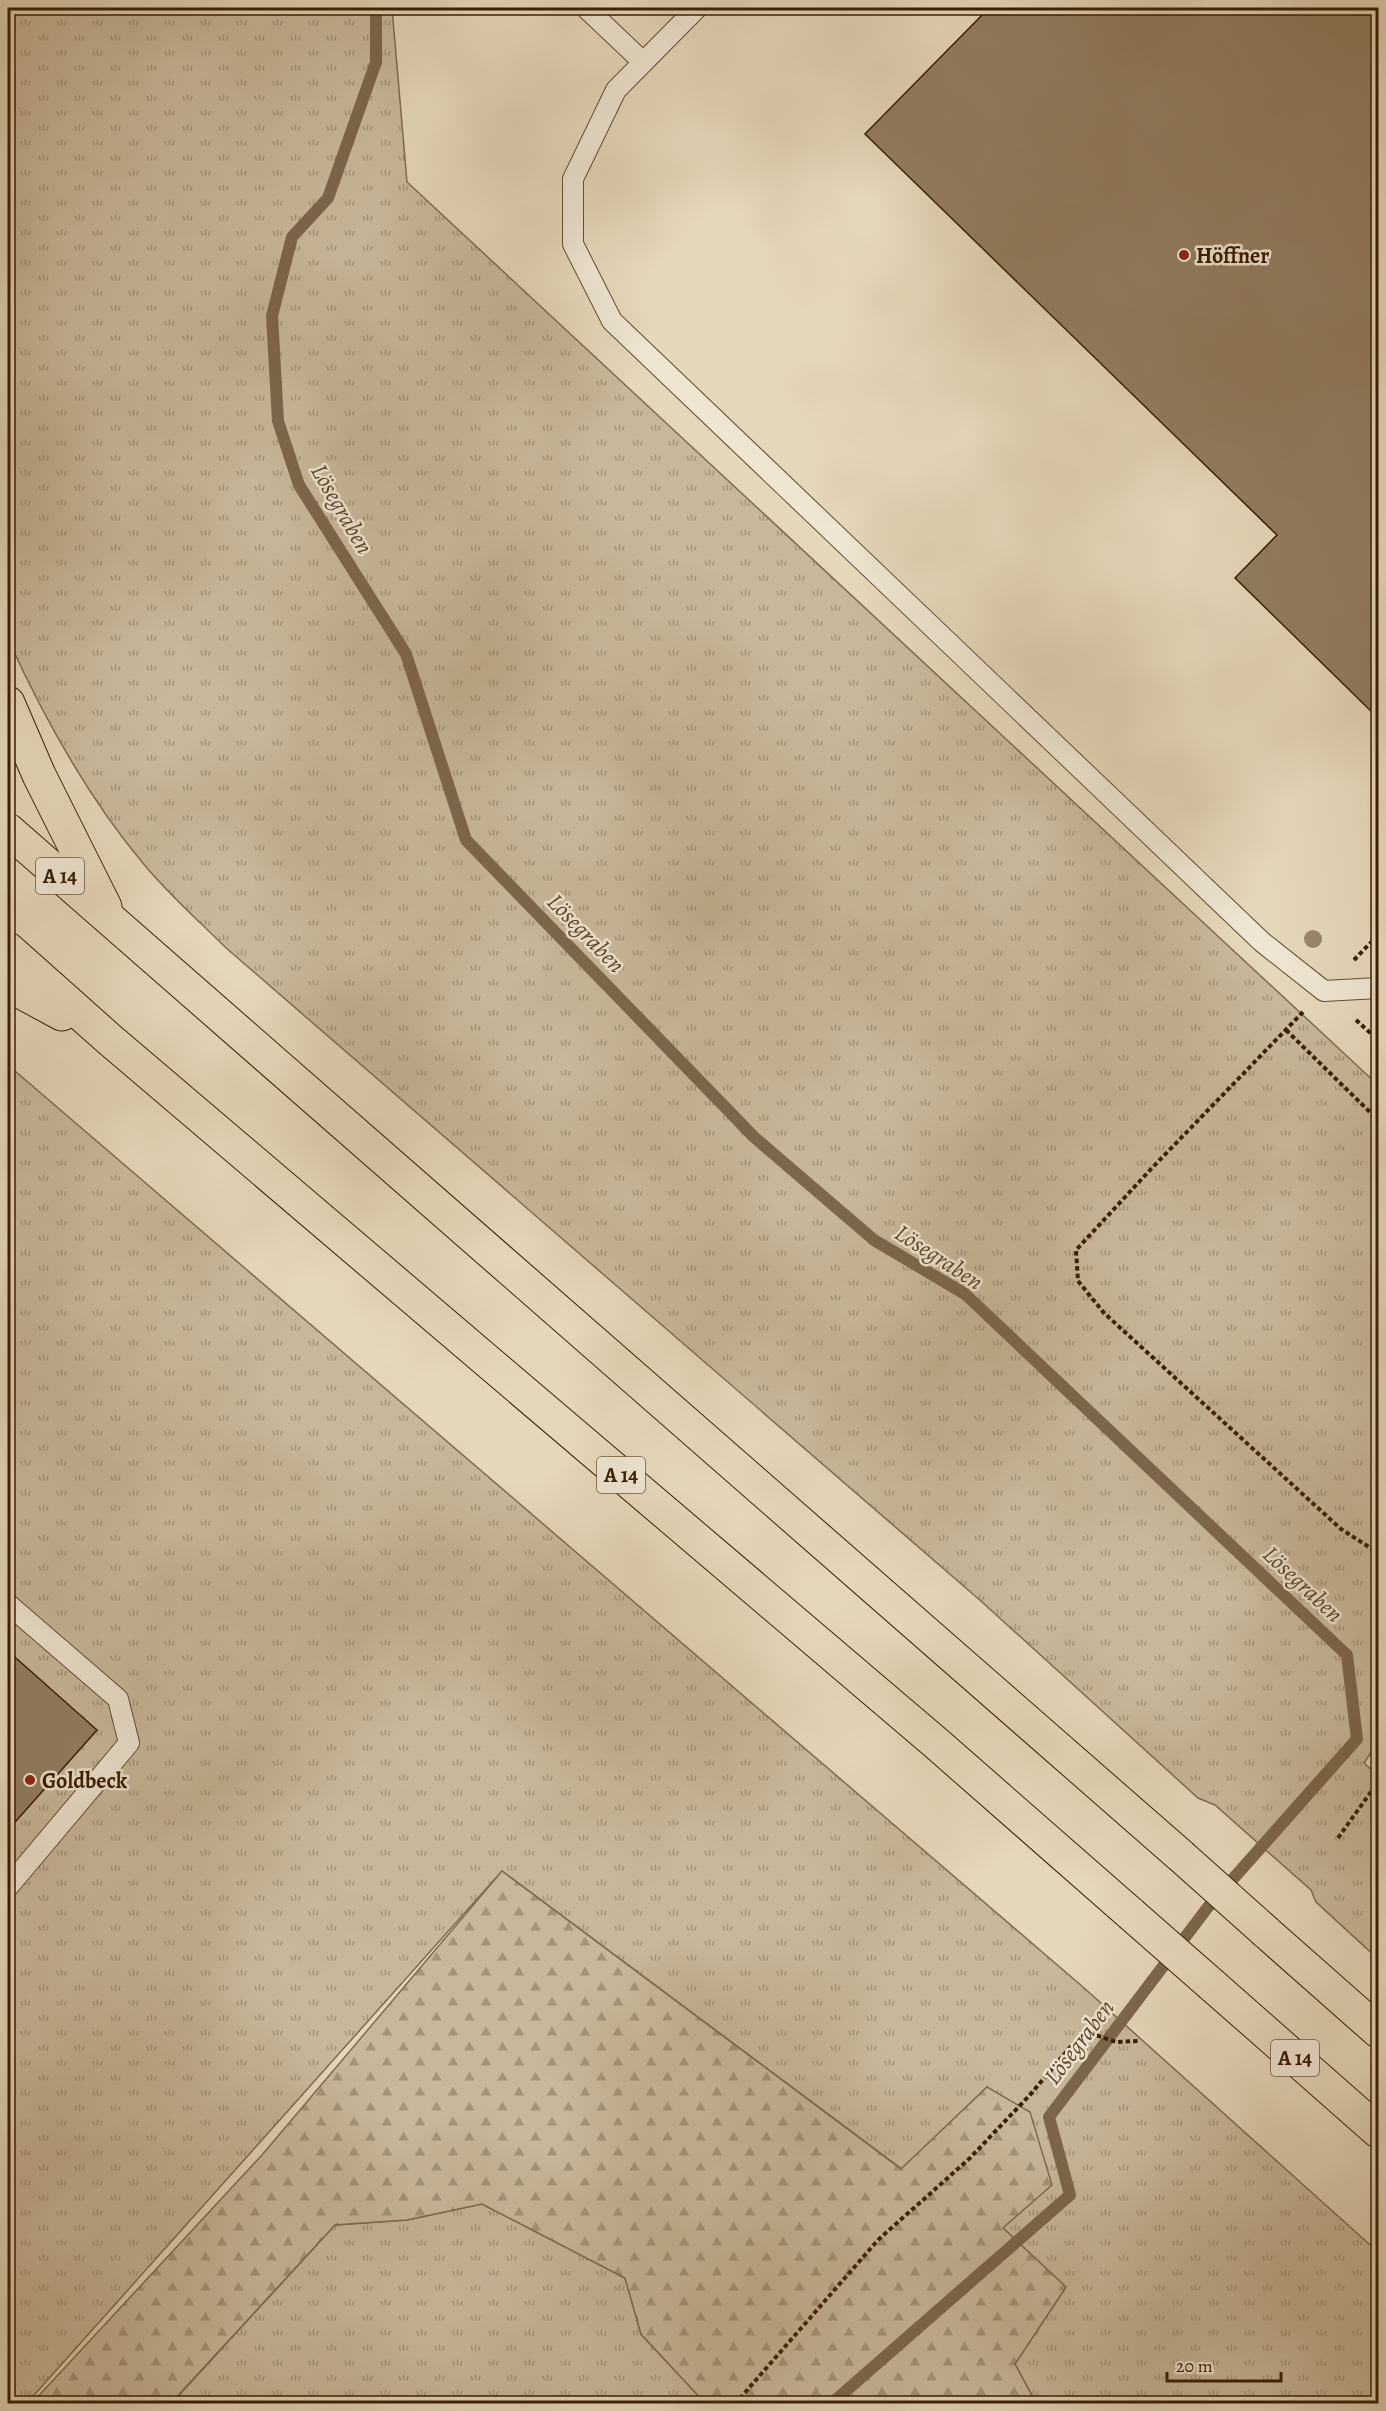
<svg xmlns="http://www.w3.org/2000/svg" width="1386" height="2411" font-family="Alegreya,serif">
	<style>
		.grass { fill: url(#grass-tufts); stroke: #806b4e; stroke-width: 1.5 }
		.forest { fill: url(#forest-firs); stroke: #806b4e; stroke-width: 1.5 }
		.lines { fill: none; stroke-linecap: round; stroke-linejoin: round }
		.stream { stroke: #7c674b; stroke-width: 12 }
		.building { fill: #927e61; stroke: #381e02; stroke-width: 1.5 }
		.lane-casing { stroke: #634c30; stroke-width: 22 }
		.highway-casing { stroke: #381e02; stroke-width: 35 }
		.path { stroke: #381e02; stroke-width: 4; stroke-dasharray: 4.5 3; stroke-linecap: butt }
		.lane { stroke: #eee5d2; stroke-width: 20 }
		.highway { stroke: #e5d7b9; stroke-width: 33 }
		.highway-bridge-casing { stroke: #381e02; stroke-width: 35; stroke-linecap: butt }
		.highway-bridge { stroke: #e5d7b9; stroke-width: 33 }
		.tree { fill: #9a8669 }
		.poi-dot { fill: #8f2418; stroke: #eee5d2; stroke-width: 2 }
		.labels { text-anchor: middle; stroke-width: 5; stroke-linejoin: round; paint-order: stroke }
		.shield { fill: #eee5d2; stroke: #6f5a40; stroke-width: 1.5 }
		.shield-label { font-size: 21px; font-weight: bold; fill: #381e02 }
		.poi-label { font-size: 22px; font-weight: bold; fill: #381e02; stroke: #eee5d2; text-anchor: start }
		.water-label { font-size: 24px; font-style: italic; fill: #60492c; stroke: #eee5d2 }
	</style>
	<defs>
		<pattern id="grass-tufts" width="24" height="20" patternUnits="userSpaceOnUse" patternTransform="scale(1.5)"><rect width="24" height="20" fill="#c8b89a"/><path d="M3 7l-1-3M5 7V3M7 7l1-3M15 17l-1-3M17 17v-4M19 17l1-3" fill="none" stroke="#a3957b"/></pattern>
		<pattern id="forest-firs" width="22" height="20" patternUnits="userSpaceOnUse" patternTransform="scale(1.5)"><rect width="22" height="20" fill="#c8b89a"/><path d="M5 1l3.5 6h-7zM16 11l3.5 6h-7z" fill="#a3957b"/></pattern>
	</defs>
	<rect width="100%" height="100%" fill="#e5d7b9"/>
	<filter id="stains"><feTurbulence type="fractalNoise" baseFrequency=".00333" numOctaves="4"/><feColorMatrix values="0 0 0 0 .2 0 0 0 0 .09 0 0 0 0 .02 0 0 0 .5 -.17"/></filter>
	<radialGradient id="worn" r=".72"><stop offset=".6" stop-color="#630" stop-opacity="0"/><stop offset="1" stop-color="#630" stop-opacity=".3"/></radialGradient>
	<g class="grass">
		<path d="M15 8H392L407 182 1378 1085V1742L1364 1763 1378 1776V1959L1316 1902 1311 1890 1215 1805 1198 1798 982 1602 225 947C197 919 167 893 142 862 86 795 44 718 8 639V40Z"/>
		<polygon points="8,1065 1083,1987 1378,2252 1378,2403 1036,2403 1015,2364 1066,2287 1003,2228 987,2087 902,2169 502,1871 27,2403 8,2403"/>
		<polygon points="482,2204 625,2278 641,2334 705,2403 171,2404 335,2225 407,2220"/>
	</g>
	<polygon class="forest" points="502,1871 901,2169 987,2087 1030,2112 1052,2185 1003,2228 1066,2287 1015,2364 1036,2403 705,2403 641,2334 625,2278 482,2204 407,2220 335,2225 171,2403 32,2403 262,2155"/>
	<g class="lines">
		<polyline class="stream" points="376,8 376,62 328,198 292,237 272,316 278,421 299,485 406,654 466,840 754,1137 874,1240 965,1294 1347,1655 1357,1739 1208,1907 1049,2117 1070,2195 831,2404"/>
	</g>
	<g class="building">
		<polygon points="985,8 1378,8 1378,718 1235,578 1277,535 865,134 987,10"/>
		<polygon points="8,1651 97,1730 8,1830"/>
	</g>
	<g class="lines">
		<g class="lane-casing">
			<g id="lane">
				<polyline points="586,8 643,62"/>
				<polyline points="697,8 616,90 573,179 573,244 612,321 1262,942 1324,991 1378,988"/>
				<polyline points="8,1604 118,1699 129,1743 8,1887"/>
			</g>
		</g>
		<g class="highway-casing">
			<g id="highway">
				<polyline points="8,703 39,775 105,907"/>
				<polyline points="8,830 1181,1856"/>
				<polyline points="8,949 109,1039 936,1743 1131,1914"/>
				<polyline points="8,985 62,1014"/>
				<polyline points="1266,1932 1378,2031"/>
				<polyline points="1212,1985 1378,2131"/>
			</g>
		</g>
		<g class="path">
			<polyline points="1354,960 1378,935"/>
			<polyline points="1303,1012 1151,1169 1076,1250 1078,1281 1104,1313 1341,1529 1372,1549 1378,1568"/>
			<polyline points="1356,1020 1378,1040"/>
			<polyline points="1286,1030 1378,1120"/>
			<polyline points="1372,1549 1378,1544"/>
			<polyline points="1338,1838 1378,1782"/>
			<polyline points="735,2404 878,2240 970,2158 1029,2096 1084,2031 1116,2042 1138,2041"/>
		</g>
		<use href="#lane" class="lane"/>
		<use href="#highway" class="highway"/>
		<g class="highway-bridge-casing">
			<g id="highway-bridge">
				<polyline points="1181,1856 1266,1932"/>
				<polyline points="1131,1914 1212,1985"/>
			</g>
		</g>
		<use href="#highway-bridge" class="highway-bridge"/>
	</g>
	<circle class="tree" cx="1313" cy="939" r="9"/>
	<g class="poi-dot">
		<circle cx="1184" cy="255" r="6"/>
		<circle cx="30" cy="1780" r="6"/>
	</g>
	<g class="labels">
		<g class="shield">
			<rect x="36" y="858" width="48" height="36" rx="4.5"/>
			<rect x="597" y="1457" width="48" height="36" rx="4.5"/>
			<rect x="1271" y="2040" width="48" height="36" rx="4.5"/>
		</g>
		<g class="shield-label">
			<text x="60" y="883">A 14</text>
			<text x="621" y="1482">A 14</text>
			<text x="1295" y="2065">A 14</text>
		</g>
		<g class="poi-label">
			<text x="1196" y="263">Höffner</text>
			<text x="42" y="1788">Goldbeck</text>
		</g>
		<g class="water-label">
			<text transform="translate(342 509) rotate(60)" y="8">Lösegraben</text>
			<text transform="translate(586 933) rotate(46)" y="8">Lösegraben</text>
			<text transform="translate(939 1257) rotate(33)" y="8">Lösegraben</text>
			<text transform="translate(1303 1584) rotate(43)" y="8">Lösegraben</text>
			<text transform="translate(1079 2042) rotate(-53)" y="8">Lösegraben</text>
		</g>
	</g>
	<rect width="1386" height="2411" fill="none" stroke="#e5d7b9" stroke-width="30"/>
	<rect x="9" y="9" width="1368" height="2393" fill="none" stroke="#381e02" stroke-width="3"/>
	<rect x="15" y="15" width="1356" height="2381" fill="none" stroke="#381e02" stroke-width="1.5"/>
	<path d="M1167 2372v9h114v-9" fill="none" stroke="#381e02" stroke-width="3"/>
	<text x="1176" y="2372" font-size="18" fill="#381e02" stroke="#eee5d2" stroke-width="4.5" paint-order="stroke">20 m</text>
	<rect width="100%" height="100%" filter="url(#stains)"/>
	<rect width="100%" height="100%" fill="url(#worn)"/>
</svg>
